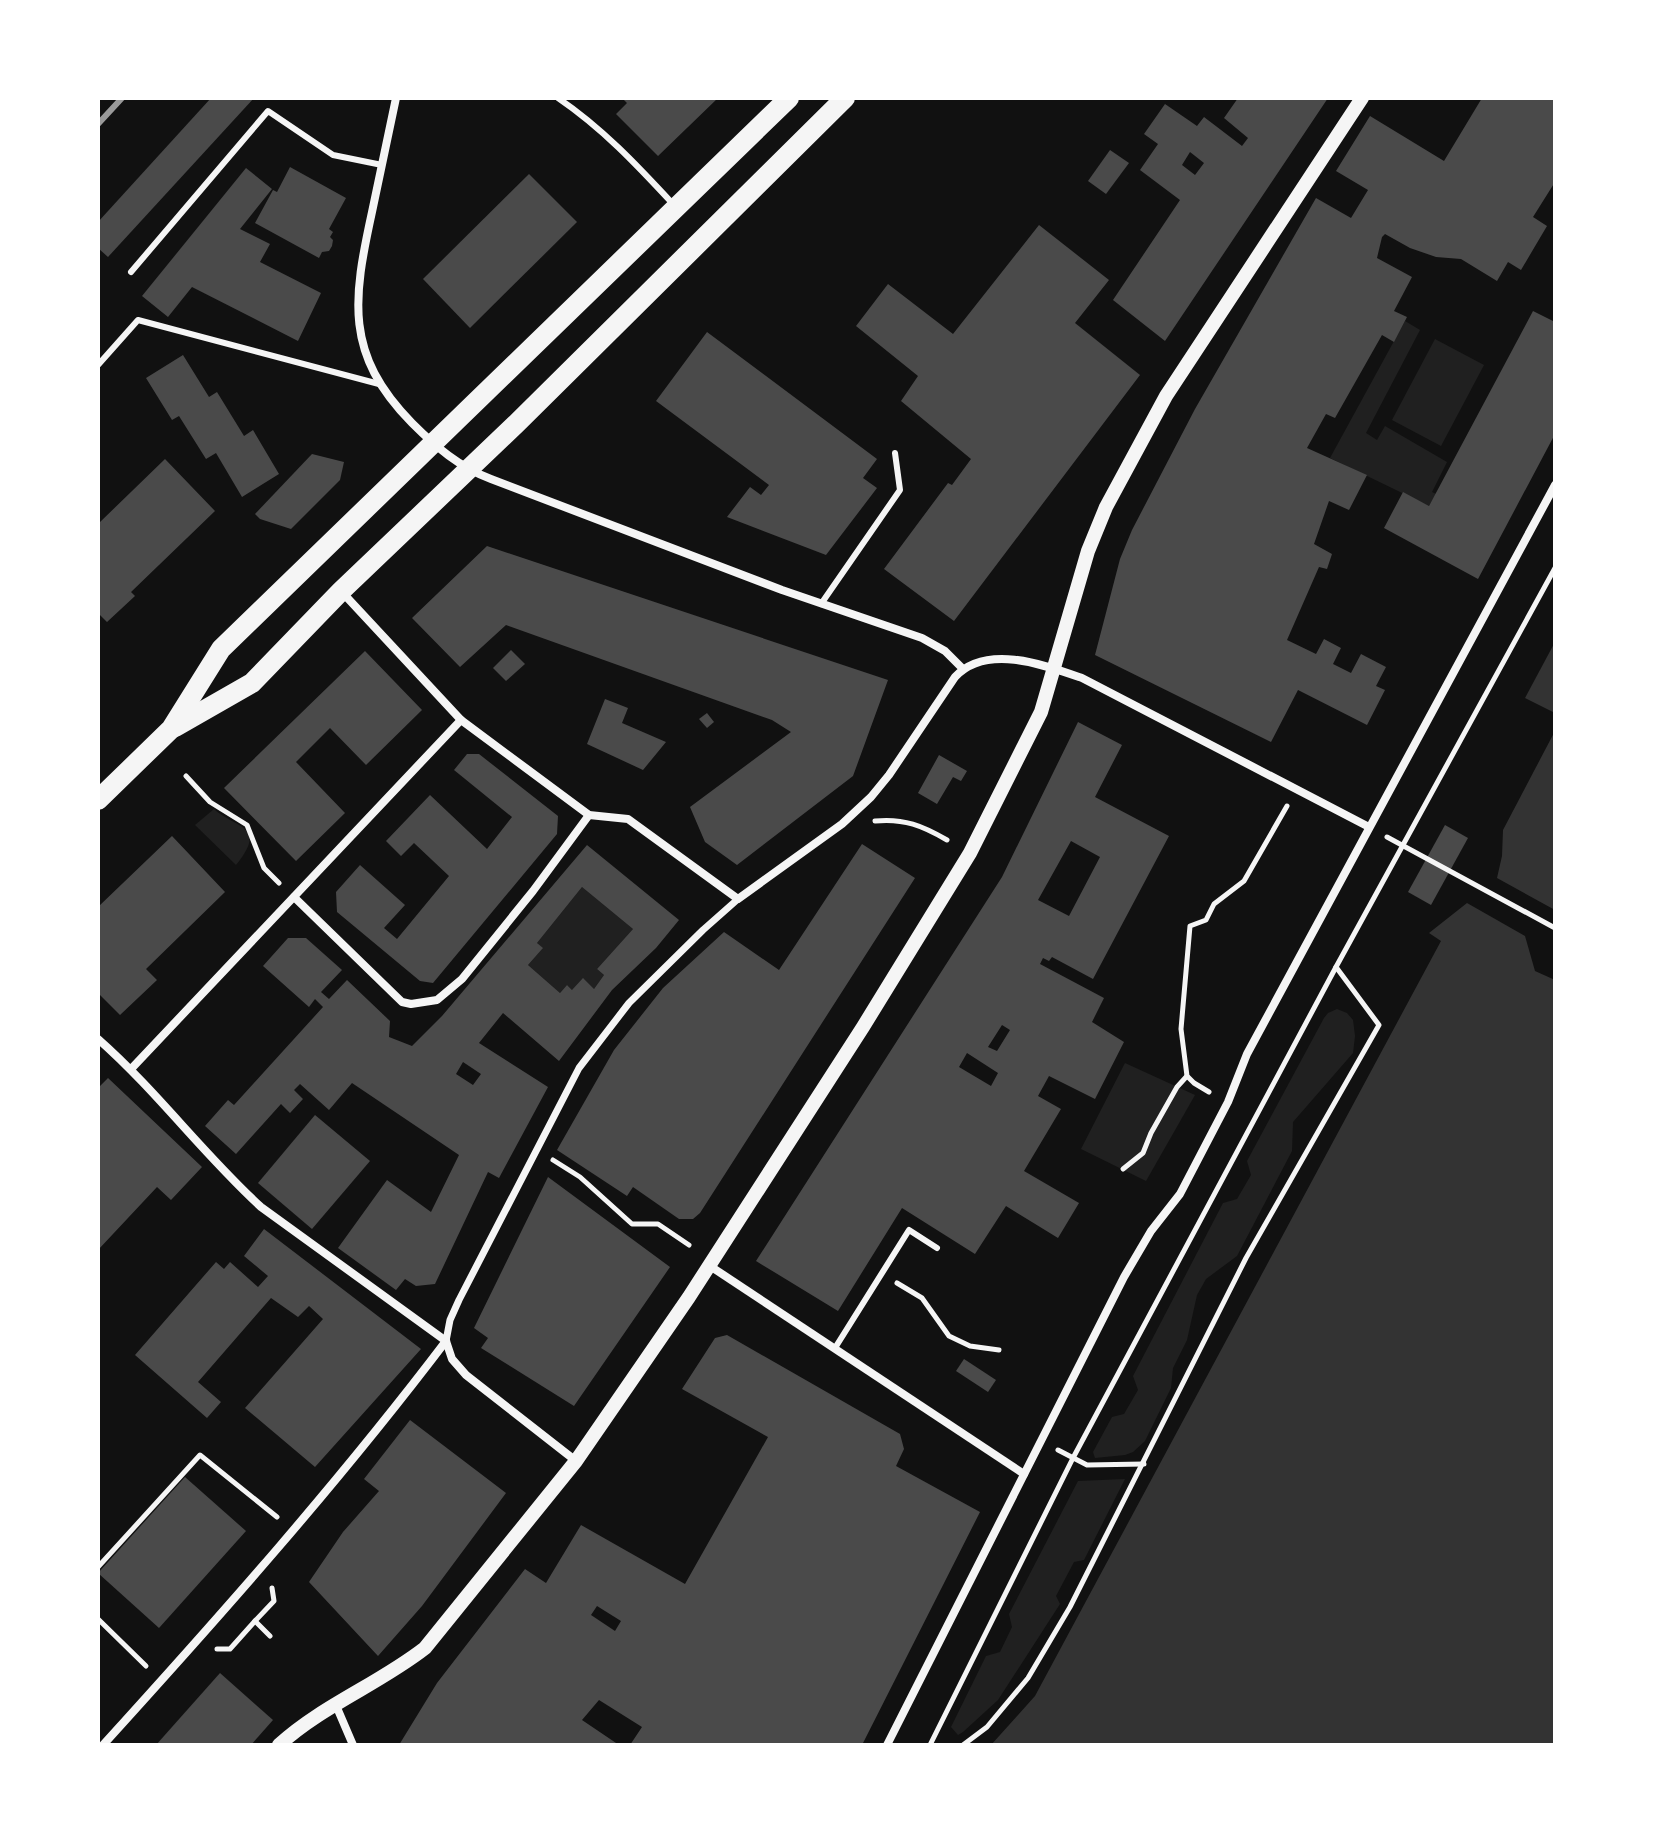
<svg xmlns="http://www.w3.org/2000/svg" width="1653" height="1843" font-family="'IBM Plex Sans',sans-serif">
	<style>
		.green { fill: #202020 }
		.water { fill: #333 }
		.building { fill: #4a4a4a; fill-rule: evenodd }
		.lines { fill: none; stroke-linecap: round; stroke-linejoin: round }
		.path { stroke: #f5f5f5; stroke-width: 5 }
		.service { stroke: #f5f5f5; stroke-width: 6 }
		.pedestrian { stroke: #f5f5f5; stroke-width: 7 }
		.minor { stroke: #f5f5f5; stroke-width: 8 }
		.tertiary { stroke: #f5f5f5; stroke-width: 14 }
		.primary { stroke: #f5f5f5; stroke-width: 20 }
		.rail { stroke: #9a9a9a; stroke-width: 6 }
	</style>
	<rect width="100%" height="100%" fill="#111"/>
	<g class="green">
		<polygon points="1405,321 1420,330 1366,433 1377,440 1385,426 1447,462 1432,492 1436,494 1429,506 1330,458"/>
		<polygon points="1435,339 1484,365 1441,446 1392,420"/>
		<path d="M214 809C234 828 269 825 236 865L195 825Z"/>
		<polygon points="582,887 633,929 597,969 604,975 594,989 572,990 567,985 560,993 528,965 542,949 537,943"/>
		<polygon points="1337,1009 1347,1013 1353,1020 1355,1036 1353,1053 1293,1122 1292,1151 1237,1256 1206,1279 1197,1295 1187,1340 1173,1368 1171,1388 1145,1441 1133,1452 1125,1455 1095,1458 1093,1452 1112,1417 1124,1414 1138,1390 1133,1376 1223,1203 1237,1199 1251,1175 1247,1161 1324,1018 1328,1013"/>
		<polygon points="1125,1063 1195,1095 1146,1181 1081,1149"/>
		<polygon points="1125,1479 1084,1560 1074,1562 1056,1596 1060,1604 998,1700 963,1732 958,1735 951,1727 986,1656 1000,1652 1012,1627 1009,1614 1078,1481"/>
	</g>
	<g class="water">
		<polygon points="1555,642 1555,713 1525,698"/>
		<polygon points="1555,731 1555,910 1497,878 1502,856 1503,830"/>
		<polygon points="1467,903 1525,936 1535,971 1555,980 1555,1745 991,1745 1035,1696 1441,941 1429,933"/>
	</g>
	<g class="building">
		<polygon points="211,98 254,98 108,257 98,248 98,222"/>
		<polygon points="622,98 718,98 658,156 616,114 627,103"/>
		<path d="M1238 98H1328L1165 341 1113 300 1180 200 1140 170 1158 144 1144 134 1165 104 1197 126 1204 117 1242 146 1248 138 1224 118ZM1190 152 1204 163 1195 175 1182 165Z"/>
		<polygon points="1482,98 1555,98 1555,182 1533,217 1547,226 1521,270 1508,262 1497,281 1461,259 1436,257 1410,248 1385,234 1382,237 1377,258 1412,277 1394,311 1407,317 1394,342 1382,335 1335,418 1326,414 1307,448 1367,475 1349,510 1329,501 1314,544 1332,554 1327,569 1319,567 1287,640 1316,654 1324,639 1341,648 1333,664 1351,673 1361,654 1386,667 1376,686 1385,690 1367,725 1298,690 1271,742 1095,655 1120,559 1132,530 1195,409 1316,198 1351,218 1368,190 1336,171 1370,116 1444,161"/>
		<polygon points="1110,150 1129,163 1106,194 1088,181"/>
		<polygon points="290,167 346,198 329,229 333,232 330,237 333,240 332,246 329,251 322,252 319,258 255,223 273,190 277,192"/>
		<polygon points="246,168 272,189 240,229 270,244 260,262 321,293 298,341 192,287 168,317 142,296"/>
		<polygon points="529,174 577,222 470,328 423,279"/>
		<polygon points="1039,225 1109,280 1075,323 1140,375 954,621 884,569 948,483 952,485 971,459 901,401 918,376 856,326 888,284 953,334"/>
		<polygon points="1533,311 1555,322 1555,434 1478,579 1384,528 1403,492 1429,506"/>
		<polygon points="707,332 877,459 863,478 877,488 826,555 727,517 750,487 761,495 769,485 656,401"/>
		<polygon points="183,355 209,397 217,392 244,436 253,430 279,474 242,497 216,453 206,459 179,416 172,420 146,378"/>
		<polygon points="312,454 344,462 340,480 291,529 260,519 255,514"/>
		<polygon points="165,459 215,511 131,592 135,596 107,622 98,613 98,524"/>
		<polygon points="487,546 888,680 853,776 737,865 705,842 690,807 791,732 772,720 506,625 460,667 412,618"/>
		<polygon points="511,650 525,664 506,681 493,668"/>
		<polygon points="365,651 422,710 366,765 330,728 296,762 345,813 296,861 224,788"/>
		<polygon points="605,699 628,708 622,723 666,742 643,770 587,744"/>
		<polygon points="707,713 714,722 707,728 699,719"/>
		<path d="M1078 722 1122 745 1095 797 1169 836 1093 979 1052 957 1049 961 1043 958 1040 964 1104 998 1092 1022 1124 1042 1095 1099 1049 1076 1038 1096 1061 1109 1024 1171 1079 1203 1058 1238 1006 1206 975 1254 902 1208 838 1311 756 1261 1002 877ZM1071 841 1100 857 1069 916 1038 900ZM1002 1025 1010 1030 997 1051 988 1047ZM967 1053 998 1073 991 1086 959 1067Z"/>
		<polygon points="467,754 479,754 558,816 557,834 433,983 420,981 337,912 336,892 360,865 405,905 384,928 397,939 449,876 414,843 401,856 386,841 430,795 487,849 512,817 454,770"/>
		<polygon points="939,755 967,771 961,781 953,777 937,804 918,793"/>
		<polygon points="1445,825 1468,838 1431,905 1408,892"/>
		<polygon points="172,836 225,892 146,969 157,980 120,1015 98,993 98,907"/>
		<polygon points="862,844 915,878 700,1213 693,1219 679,1219 633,1187 627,1196 557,1150 614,1050 663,988 724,932 779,970"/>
		<path d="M587 845 679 920 656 948 612 990 559 1061 503 1013 479 1043 548 1087 499 1178 488 1172 435 1284 416 1286 405 1279 396 1290 338 1248 387 1180 431 1212 459 1155 352 1083 329 1110 300 1084 294 1090 303 1099 290 1113 281 1104 236 1154 205 1126 228 1100 234 1105 323 1007 315 999 309 1007 263 966 288 938H306L342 970 321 992 329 999 347 980 390 1021 389 1037 412 1046 442 1016ZM582 887 633 929 597 969 604 975 594 989 583 978 572 990 567 985 560 993 528 965 543 948 537 943ZM463 1062 481 1074 473 1085 456 1074Z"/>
		<polygon points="108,1078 202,1167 171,1200 157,1187 98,1250 98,1088"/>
		<polygon points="315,1115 370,1161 312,1229 258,1183"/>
		<polygon points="548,1177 670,1267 574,1406 481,1348 488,1338 474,1328"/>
		<polygon points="264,1229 421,1349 315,1467 245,1408 323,1319 309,1306 298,1317 271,1298 198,1382 221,1402 207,1418 135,1355 216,1262 224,1269 230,1262 258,1287 268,1276 244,1256"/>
		<path d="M727 1335 900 1434 904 1449 896 1466 980 1512 862 1745H630L642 1727 599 1700 582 1720 619 1745H399L437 1683 525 1569 546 1583 581 1525 685 1584 768 1437 682 1389 715 1338ZM597 1606 621 1621 615 1631 591 1615Z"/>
		<polygon points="964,1359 996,1380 988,1392 956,1371"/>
		<polygon points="410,1420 506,1493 422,1606 378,1656 309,1582 343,1532 379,1491 364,1479"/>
		<polygon points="185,1477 246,1531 159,1628 98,1573"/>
		<polygon points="220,1673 273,1720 251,1745 156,1745"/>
	</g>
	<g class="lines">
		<g class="path">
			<polyline points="186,776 210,802 247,825 264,868 279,883"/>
			<path d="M875 821C904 818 923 826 947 840"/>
			<polyline points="1387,837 1555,928"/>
			<polyline points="1209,1092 1194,1083 1187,1076 1181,1029 1190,926 1206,920 1214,904 1244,881 1287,806"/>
			<polyline points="553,1160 580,1177 632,1224 658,1224 689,1245"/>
			<polyline points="1123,1169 1143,1153 1151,1133 1177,1087 1187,1076"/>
			<polyline points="897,1283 922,1298 949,1336 970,1346 999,1350"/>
			<polyline points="1058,1450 1087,1465 1144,1464"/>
			<polyline points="98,1567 200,1455 277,1517"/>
			<polyline points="98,1619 146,1666"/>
			<polyline points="255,1621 274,1601 272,1588"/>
			<polyline points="217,1649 230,1649 255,1621 270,1636"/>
			<polyline points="930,1745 1073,1458 1336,967 1555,568"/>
			<polyline points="963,1745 987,1727 1028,1678 1070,1607 1246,1258 1379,1025 1336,967"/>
		</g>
		<g class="service">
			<path d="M558 98C602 128 636 164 673 204"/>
			<polyline points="131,272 268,111 333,155 382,165"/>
			<polyline points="98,365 138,320 379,384"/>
			<polyline points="821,604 900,490 895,453"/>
			<polyline points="835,1348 909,1230 937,1248"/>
		</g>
		<polyline class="pedestrian" points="446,1341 450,1320 459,1300 579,1068 629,1003 703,930 738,899"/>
		<g class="minor">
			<path d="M396 98C388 136 380 174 372 212 353 299 344 354 412 423 436 447 459 467 491 479L782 590 922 638 945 651 963 669"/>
			<path d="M341 591 461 720 589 815 628 819 738 899 842 824 871 797 889 775 955 677C986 643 1045 665 1082 678L1369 827"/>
			<polyline points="294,897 402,1002 411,1004 437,1000 462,979 533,891 589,815"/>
			<path d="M98 1039C157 1091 203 1154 261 1207L446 1341 452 1359 466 1375 576 1461"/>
			<polyline points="132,1068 461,720"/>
			<polyline points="710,1266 1024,1474"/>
			<polyline points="335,1703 353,1745"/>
			<path d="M103 1745C222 1614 339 1482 446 1341"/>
			<polyline points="887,1745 1124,1277 1151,1231 1180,1194 1228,1102 1247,1054 1555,485"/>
		</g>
		<path class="tertiary" d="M279 1745C323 1705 379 1684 425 1648L576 1461 689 1297 863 1027 970 853 1041 712 1088 551 1106 507 1166 396 1362 98"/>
		<g class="primary">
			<polyline points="175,727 252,683 341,591 517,423 845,98"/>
			<polyline points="98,800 171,729 221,649 789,98"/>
		</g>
		<polyline class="rail" points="98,124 122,98"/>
	</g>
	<rect width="1653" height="1843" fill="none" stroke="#ffffff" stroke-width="200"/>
</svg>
